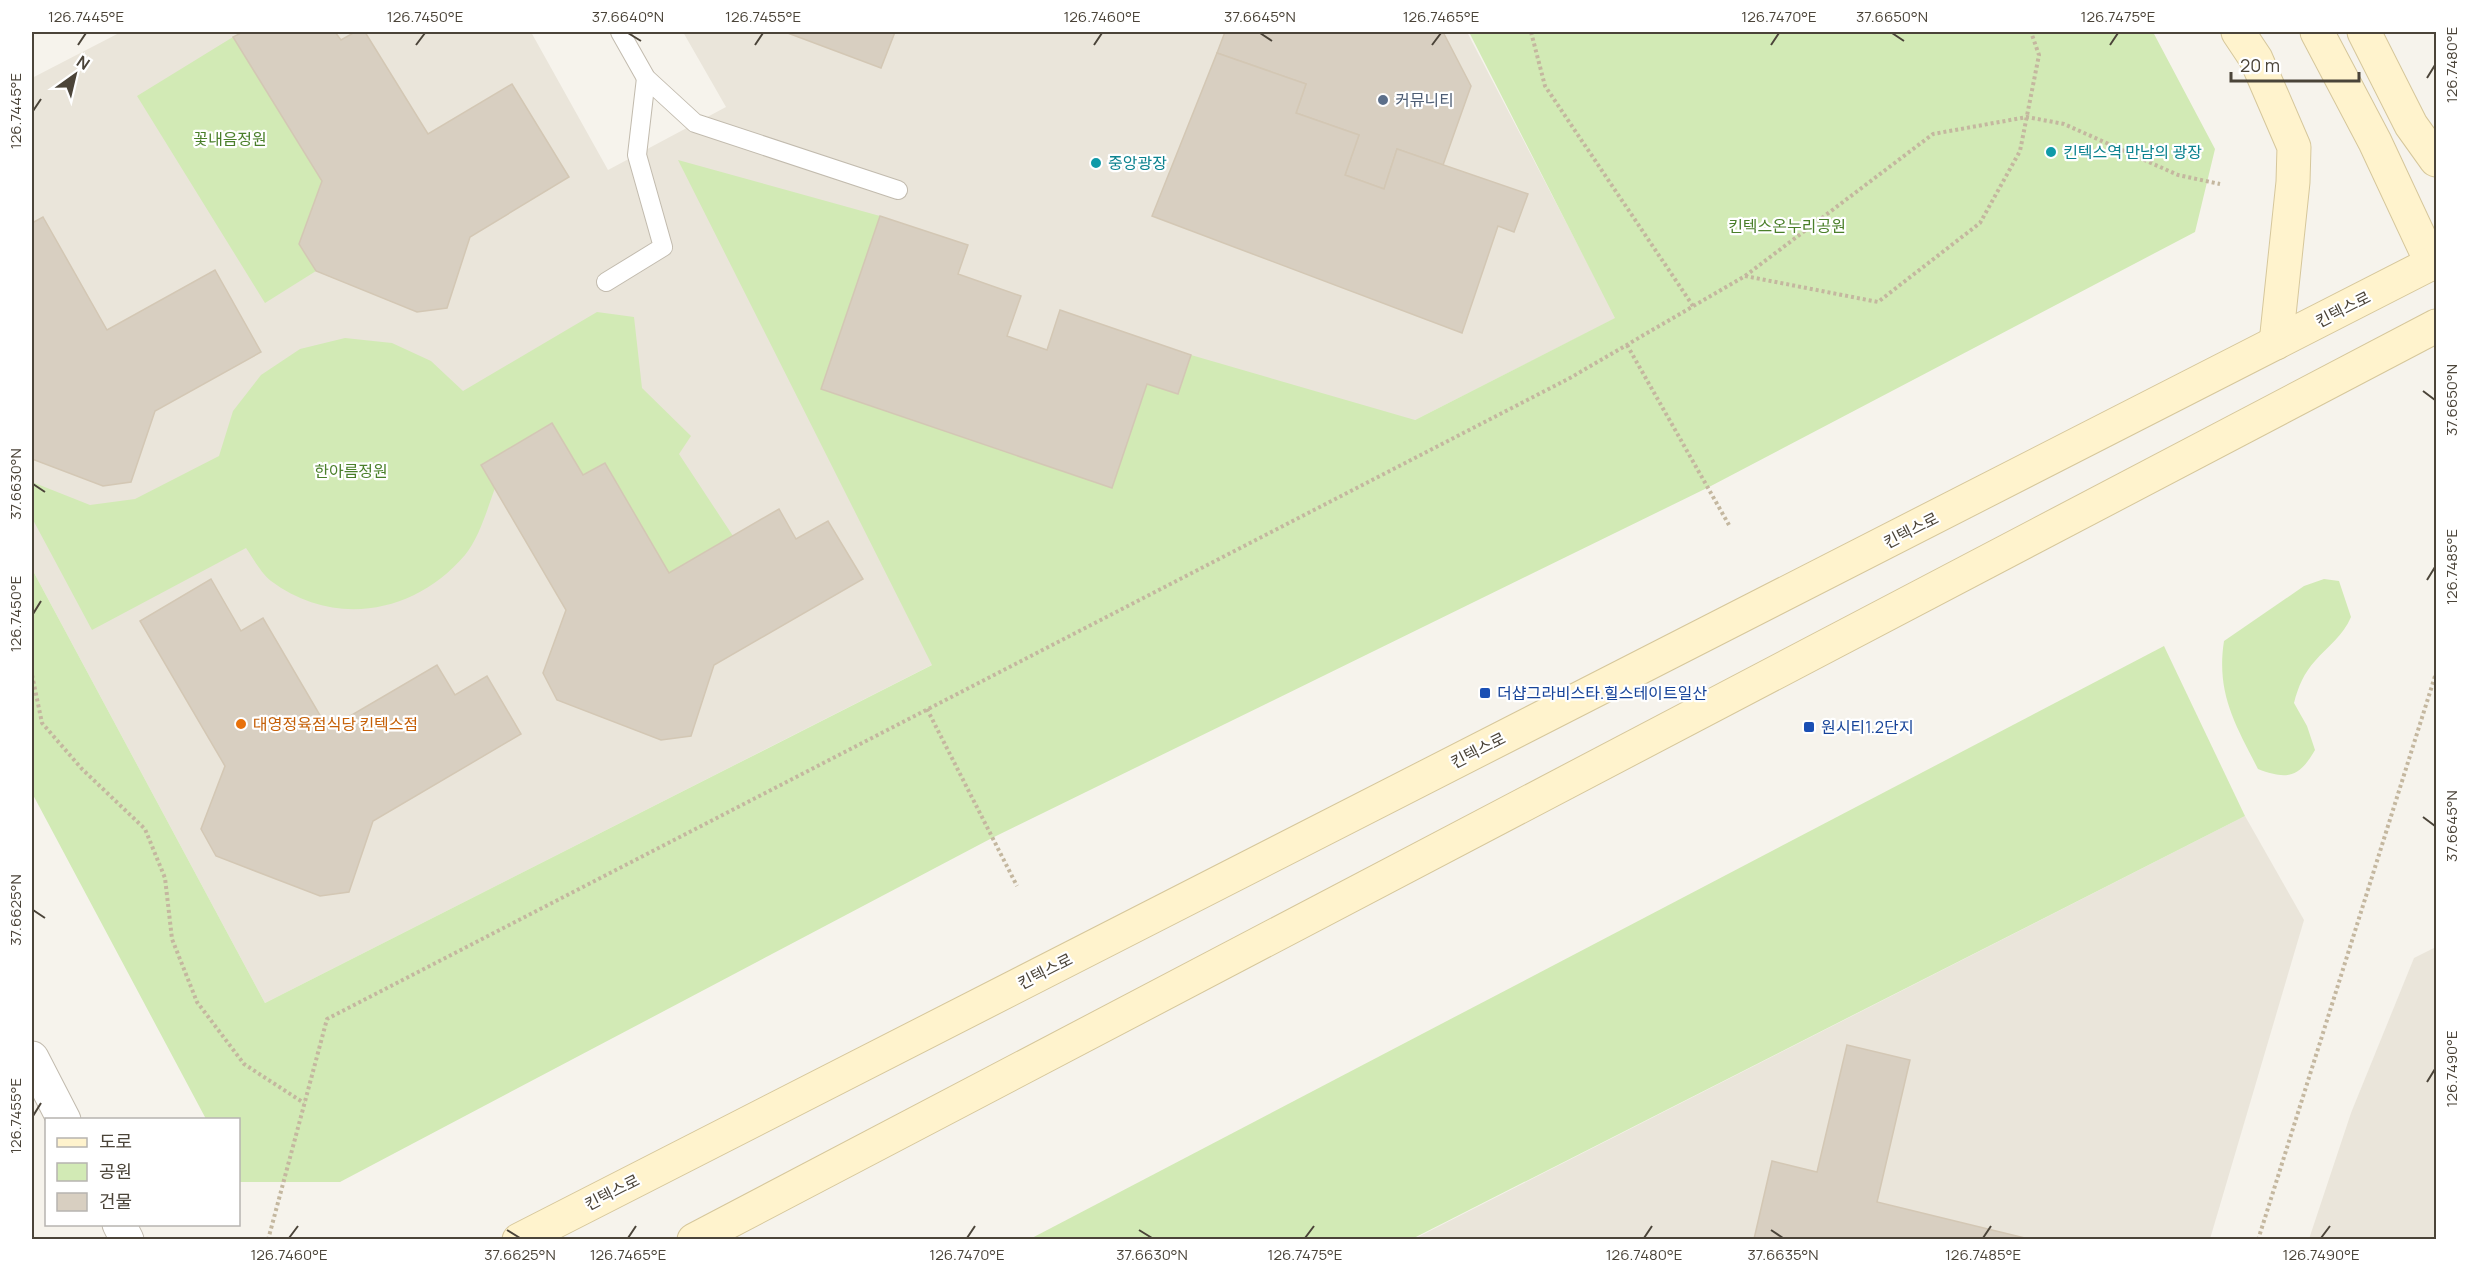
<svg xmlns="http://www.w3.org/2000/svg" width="2468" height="1271" font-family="Manrope,'Noto Sans KR',sans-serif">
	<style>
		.residential { fill: #eae5da }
		.green { fill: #d2eab5 }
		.building { fill: #d8cfc1; stroke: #d3c7b4; stroke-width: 1.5 }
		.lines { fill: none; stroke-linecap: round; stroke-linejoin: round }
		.service-casing { stroke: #c2bbae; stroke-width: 20 }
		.minor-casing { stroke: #c2bbae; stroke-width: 35 }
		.secondary-casing { stroke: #d6c79b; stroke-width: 35 }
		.path { stroke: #c4b79f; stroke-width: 4; stroke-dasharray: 3 3; stroke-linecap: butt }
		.service { stroke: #fff; stroke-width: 18 }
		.minor { stroke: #fff; stroke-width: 33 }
		.secondary { stroke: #fff3cd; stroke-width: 33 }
		.ticks { fill: none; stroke: #4b4439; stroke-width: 2 }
		.service-dot { fill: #5c6f8a; stroke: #fff; stroke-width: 2 }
		.culture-dot { fill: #0f9aa8; stroke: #fff; stroke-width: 2 }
		.transit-dot { fill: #1a4fb4; stroke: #fff; stroke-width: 2 }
		.food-dot { fill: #e8710a; stroke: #fff; stroke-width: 2 }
		.labels { text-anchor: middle; stroke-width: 4.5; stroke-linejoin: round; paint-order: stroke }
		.service-label { font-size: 16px; fill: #4e5e75; stroke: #fff; text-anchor: start }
		.park-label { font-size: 16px; fill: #4a7f2a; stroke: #fff }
		.culture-label { font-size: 16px; fill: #0d838f; stroke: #fff; text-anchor: start }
		.street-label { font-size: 16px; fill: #4b4439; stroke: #fff }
		.transit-label { font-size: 16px; fill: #164399; stroke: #fff; text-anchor: start }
		.food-label { font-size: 16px; fill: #c56008; stroke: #fff; text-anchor: start }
		.neatline { fill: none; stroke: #4b4439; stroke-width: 2 }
		.ticks-label { font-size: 15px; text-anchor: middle; fill: #4b4439 }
	</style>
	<rect width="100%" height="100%" fill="#f6f3ec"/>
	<g class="residential">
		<polygon points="121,32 531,32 608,170 726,107 683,32 1467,32 1616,318 265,1003 32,569 32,78"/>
		<polygon points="2245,816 2304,920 2210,1239 1412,1240"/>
		<polygon points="2436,947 2436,1239 2309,1239 2351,1113 2414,958"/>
	</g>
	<g class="green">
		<polygon points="1469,32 2153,32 2215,149 2195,232 1709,487 992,838 340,1182 239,1182 238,1120 206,1119 32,793 32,569 265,1003 932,665 678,160 880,216 821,389 1112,488 1147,384 1178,394 1191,355 1415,420 1615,318"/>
		<polygon points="233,37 322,181 299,244 316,271 265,303 137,96"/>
		<path d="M597 312 634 317 642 388 691 436 679 454 733 536 669 573 605 463 583 475 552 423 481 465 495 488C487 510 479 538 465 555 415 614 334 628 271 581 261 573 253 558 246 548L92 630 32 518V482L90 505 135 499 219 456 233 411 261 375 300 349 345 338 392 343 431 361 463 391Z"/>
		<path d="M2324 579 2339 581 2351 617C2343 636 2328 646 2315 661 2304 673 2298 687 2294 703L2307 726 2315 750C2299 778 2287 780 2258 769 2235 724 2216 693 2224 641L2304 586Z"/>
		<polygon points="2164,646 2245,816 1412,1239 1030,1239"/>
	</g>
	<g class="building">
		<polygon points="243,32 335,32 341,40 355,32 365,32 428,134 512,84 569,177 470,237 447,308 417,312 316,271 299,244 322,181 233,37"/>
		<polygon points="785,32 895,32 881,68"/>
		<polygon points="1225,32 1443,32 1471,86 1443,165 1397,149 1384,189 1345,175 1359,135 1296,113 1306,84 1217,53"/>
		<polygon points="1217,53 1306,84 1296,113 1359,135 1345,175 1384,189 1397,149 1528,194 1514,232 1498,226 1462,333 1152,216"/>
		<polygon points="880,216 968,245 958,274 1021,296 1007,336 1047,350 1060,310 1191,355 1178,394 1147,384 1112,488 821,389"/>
		<polygon points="43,217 107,330 215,270 261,352 155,411 131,482 103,486 32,459 32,223"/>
		<polygon points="552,423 583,475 605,463 669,573 779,509 796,539 828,521 863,579 714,665 691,736 661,740 557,700 543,673 566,610 481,465"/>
		<polygon points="211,579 241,631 263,618 328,729 437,665 455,695 487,676 521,734 373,821 349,892 320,896 216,856 201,829 225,766 140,621"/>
		<polygon points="1847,1045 1910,1060 1877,1202 2033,1240 1754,1239 1772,1161 1817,1172"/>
	</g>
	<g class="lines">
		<g class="service-casing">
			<g id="service">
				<polyline points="620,32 646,78 695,123 898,190"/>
				<polyline points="606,282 663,247 637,155 646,78"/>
			</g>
		</g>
		<g class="minor-casing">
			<g id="minor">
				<polyline points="32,1058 64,1120"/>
				<polyline points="119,1224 127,1240"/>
			</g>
		</g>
		<g class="secondary-casing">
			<g id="secondary">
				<polyline points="2238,32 2256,59 2294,147 2293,182 2276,343"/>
				<polyline points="2317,32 2375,142 2432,264"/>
				<polyline points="2364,32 2411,125 2436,160"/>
				<polyline points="519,1240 2436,261"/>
				<polyline points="694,1240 2436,326"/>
			</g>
		</g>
		<g class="path">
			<polyline points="1531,32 1545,86 1693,306"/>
			<polyline points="1745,276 1878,302 1980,223 2020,151 2039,55 2031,32"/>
			<polyline points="1627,345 1729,525"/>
			<polyline points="32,675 42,723 82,769 145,829 165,878 172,939 197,1002 244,1064 304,1103"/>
			<polyline points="927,709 1017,886"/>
			<polyline points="268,1240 327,1019 1570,378 1745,276 1933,134 2027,117 2064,124 2178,175 2220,184"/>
			<polyline points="2258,1240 2436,673"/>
		</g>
		<use href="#service" class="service"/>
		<use href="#minor" class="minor"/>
		<use href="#secondary" class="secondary"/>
	</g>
	<path class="ticks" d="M628 33 641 41M1260 33 1272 41M1892 33 1904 41M78 45 86 33M416 45 425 33M755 45 763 33M1094 45 1102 33M1432 45 1441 33M1771 45 1779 33M2110 45 2118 33M2427 78 2435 65M33 111 41 99M2423 391 2435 400M33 484 45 492M2427 580 2435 567M33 614 41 601M2423 817 2435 826M33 910 45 918M2427 1082 2435 1069M33 1116 41 1103M507 1230 520 1238M1139 1230 1152 1238M1771 1230 1783 1238M289 1238 298 1226M628 1238 636 1226M967 1238 975 1226M1305 1238 1314 1226M1644 1238 1652 1226M1983 1238 1991 1226M2321 1238 2330 1226"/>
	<circle class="service-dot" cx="1383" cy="100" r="6"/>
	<g class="culture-dot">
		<circle cx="2051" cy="152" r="6"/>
		<circle cx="1096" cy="163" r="6"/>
	</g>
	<g class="transit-dot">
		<rect x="1479" y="687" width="12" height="12" rx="3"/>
		<rect x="1803" y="721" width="12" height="12" rx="3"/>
	</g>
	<circle class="food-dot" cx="241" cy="724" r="6"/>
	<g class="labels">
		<g class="service-label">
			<text x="1395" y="106">커뮤니티</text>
		</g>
		<g class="park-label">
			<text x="230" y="145">꽃내음정원</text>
			<text x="1787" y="232">킨텍스온누리공원</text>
			<text x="351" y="477">한아름정원</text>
		</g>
		<g class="culture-label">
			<text x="2063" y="158">킨텍스역 만남의 광장</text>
			<text x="1108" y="169">중앙광장</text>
		</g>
		<g class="street-label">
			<text transform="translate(2343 309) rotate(-27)" y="6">킨텍스로</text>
			<text transform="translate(1911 530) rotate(-27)" y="6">킨텍스로</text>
			<text transform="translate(1478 750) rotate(-27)" y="6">킨텍스로</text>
			<text transform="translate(1045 971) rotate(-27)" y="6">킨텍스로</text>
			<text transform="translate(612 1192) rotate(-27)" y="6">킨텍스로</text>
		</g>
		<g class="transit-label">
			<text x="1497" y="699">더샵그라비스타.힐스테이트일산</text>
			<text x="1821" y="733">원시티1.2단지</text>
		</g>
		<g class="food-label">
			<text x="253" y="730">대영정육점식당 킨텍스점</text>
		</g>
	</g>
	<rect width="2468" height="1271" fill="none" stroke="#ffffff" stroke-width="66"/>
	<rect x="45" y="1118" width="195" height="108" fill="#ffffff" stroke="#b7b4b0" stroke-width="1.5"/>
	<rect x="57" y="1138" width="30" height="9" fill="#fff3cd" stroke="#b7b4b0" stroke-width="1.5"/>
	<text x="99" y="1148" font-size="18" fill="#4b4439">도로</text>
	<rect x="57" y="1163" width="30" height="18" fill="#d2eab5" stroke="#b7b4b0" stroke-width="1.5"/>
	<text x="99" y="1178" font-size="18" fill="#4b4439">공원</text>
	<rect x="57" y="1193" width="30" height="18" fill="#d8cfc1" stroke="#b7b4b0" stroke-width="1.5"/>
	<text x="99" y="1208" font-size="18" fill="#4b4439">건물</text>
	<g transform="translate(75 75) rotate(34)" stroke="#ffffff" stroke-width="4.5" paint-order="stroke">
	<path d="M0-4.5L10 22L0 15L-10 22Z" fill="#4b4439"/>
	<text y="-9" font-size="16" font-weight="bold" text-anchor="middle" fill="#4b4439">N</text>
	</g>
	<path d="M2231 72v9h128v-9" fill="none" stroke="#4b4439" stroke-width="3"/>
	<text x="2240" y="72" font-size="18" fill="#4b4439" stroke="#ffffff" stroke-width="4.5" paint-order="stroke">20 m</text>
	<rect x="33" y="33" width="2402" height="1205" class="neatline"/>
	<g class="ticks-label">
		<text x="86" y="22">126.7445°E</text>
		<text x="425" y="22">126.7450°E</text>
		<text x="628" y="22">37.6640°N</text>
		<text x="763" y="22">126.7455°E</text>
		<text x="1102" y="22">126.7460°E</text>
		<text x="1260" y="22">37.6645°N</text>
		<text x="1441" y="22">126.7465°E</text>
		<text x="1779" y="22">126.7470°E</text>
		<text x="1892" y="22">37.6650°N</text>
		<text x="2118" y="22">126.7475°E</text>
		<text transform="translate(2452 65) rotate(-90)" y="5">126.7480°E</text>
		<text transform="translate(16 111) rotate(-90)" y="5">126.7445°E</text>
		<text transform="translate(2452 400) rotate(-90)" y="5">37.6650°N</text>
		<text transform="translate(16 484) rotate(-90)" y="5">37.6630°N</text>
		<text transform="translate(2452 567) rotate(-90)" y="5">126.7485°E</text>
		<text transform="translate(16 614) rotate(-90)" y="5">126.7450°E</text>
		<text transform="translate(2452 826) rotate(-90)" y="5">37.6645°N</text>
		<text transform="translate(16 910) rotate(-90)" y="5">37.6625°N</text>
		<text transform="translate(2452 1069) rotate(-90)" y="5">126.7490°E</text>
		<text transform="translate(16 1116) rotate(-90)" y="5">126.7455°E</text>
		<text x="289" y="1260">126.7460°E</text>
		<text x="520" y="1260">37.6625°N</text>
		<text x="628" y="1260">126.7465°E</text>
		<text x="967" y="1260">126.7470°E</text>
		<text x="1152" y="1260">37.6630°N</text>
		<text x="1305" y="1260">126.7475°E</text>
		<text x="1644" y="1260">126.7480°E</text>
		<text x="1783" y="1260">37.6635°N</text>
		<text x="1983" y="1260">126.7485°E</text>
		<text x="2321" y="1260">126.7490°E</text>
	</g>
</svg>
